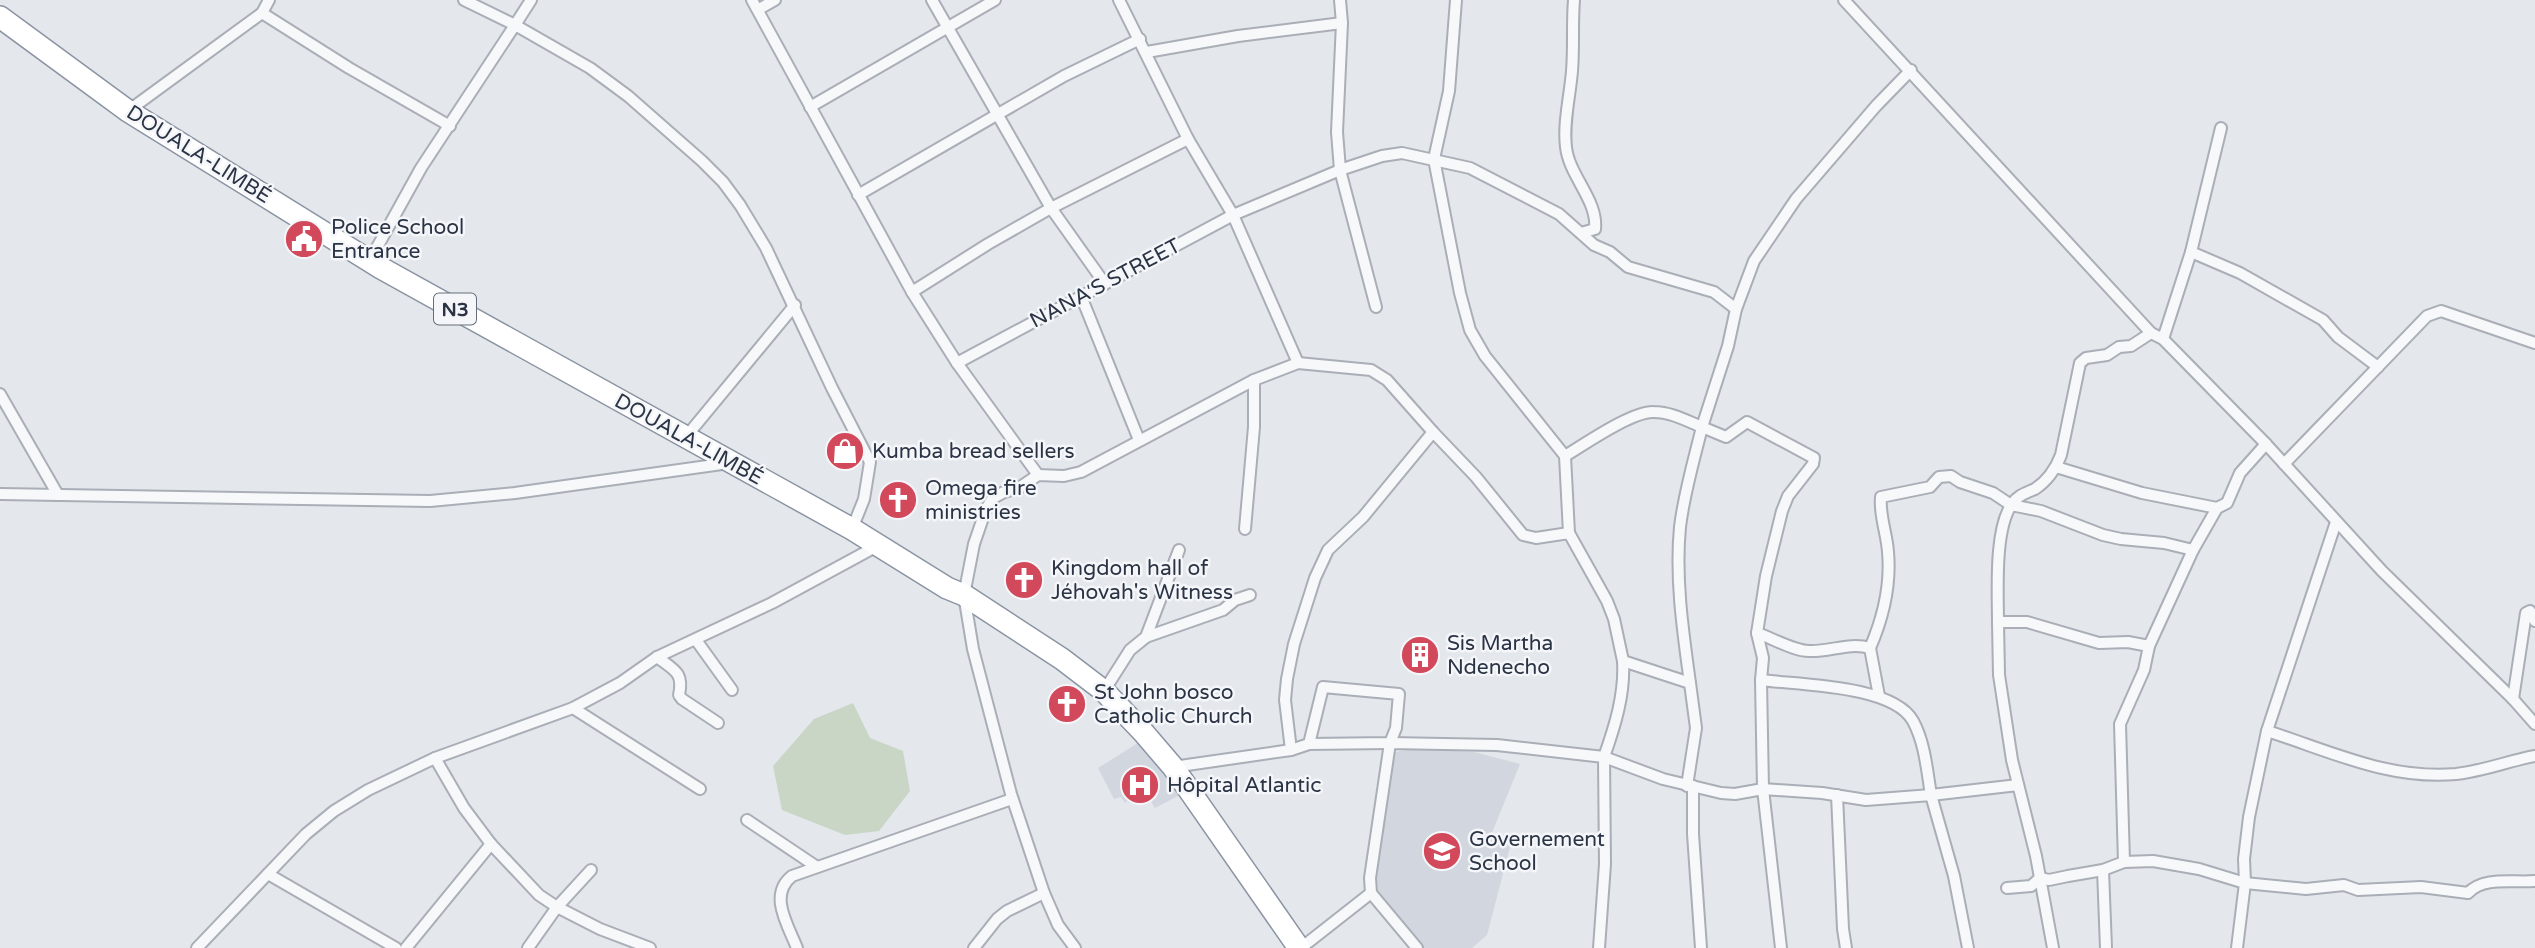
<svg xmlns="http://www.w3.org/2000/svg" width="2535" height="948" font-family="'Varela Round',sans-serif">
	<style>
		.built { fill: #d2d6de }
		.green { fill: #c9d6c5 }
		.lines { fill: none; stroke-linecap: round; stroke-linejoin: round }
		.street-casing { stroke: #a9aeb7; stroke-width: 14 }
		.highway-casing { stroke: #8b94a3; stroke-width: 24 }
		.street { stroke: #f7f8fa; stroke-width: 10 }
		.highway { stroke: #fff; stroke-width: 21 }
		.labels { text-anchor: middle; stroke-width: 5; stroke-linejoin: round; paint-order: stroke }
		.shield { fill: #f4f6f9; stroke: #676e7b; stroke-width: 2 }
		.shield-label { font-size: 19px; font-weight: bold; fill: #2b3445 }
		.street-label { font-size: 21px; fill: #2b3445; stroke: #f4f6f9 }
		.poi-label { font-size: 21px; fill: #2b3445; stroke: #f4f6f9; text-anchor: start }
	</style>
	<rect width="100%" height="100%" fill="#e4e7ec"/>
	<g class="built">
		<polygon points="1138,743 1166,775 1178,796 1155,808 1147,795 1129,803 1127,801 1125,803 1121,797 1114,799 1098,768"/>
		<polygon points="1414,748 1474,752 1520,764 1491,835 1511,843 1487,935 1472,948 1418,948 1371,895 1392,753"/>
	</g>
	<polygon class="green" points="853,703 870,738 903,751 910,791 879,831 845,835 782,810 773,766 814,719"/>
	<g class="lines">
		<g class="street-casing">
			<g id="street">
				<polyline points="531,0 515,25 590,68 628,96 702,161 723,182 740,205 766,248 832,388 870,462 864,499 852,529"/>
				<polyline points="752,0 912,292 957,363"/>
				<polyline points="932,0 1051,208 1105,284"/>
				<polyline points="1119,0 1188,139 1233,215 1340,170 1376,307"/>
				<path d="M1340 0 1342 23 1337 132 1340 170 1382 156 1402 153 1470 168 1559 214 1594 245 1610 252 1628 267 1714 292 1736 309 1728 346 1702 427C1687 421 1671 412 1654 412 1632 411 1585 444 1565 456L1569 533"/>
				<polyline points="1456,0 1449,91 1434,159 1460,293 1470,330 1485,356 1565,456"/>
				<path d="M1574 0C1572 24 1574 47 1572 71 1570 96 1563 123 1566 147 1569 176 1598 200 1595 229L1581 233"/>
				<polyline points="1844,0 2151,333 2163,339 2266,444 2382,571 2513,699 2535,724"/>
				<polyline points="759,9 775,0"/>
				<polyline points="262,13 349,68 450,126"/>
				<polyline points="1147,52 1238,36 1342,23"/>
				<polyline points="810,107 995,0"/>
				<polyline points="128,111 262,13 269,0"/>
				<polyline points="858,195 1064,76 1140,39"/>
				<polyline points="2191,252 2240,273 2323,320 2338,337 2378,367"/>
				<polyline points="370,260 421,168 515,25 464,0"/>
				<polyline points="912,292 988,244 1051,208 1188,139"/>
				<polyline points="1081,296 1139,440"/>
				<polyline points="1736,309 1754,261 1796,199 1876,106 1911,70"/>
				<polyline points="2163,339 2191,252 2221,128"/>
				<polyline points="0,394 58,495"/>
				<polyline points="685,438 795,305"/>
				<polyline points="2284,464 2427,316 2441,311 2535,343"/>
				<polyline points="2056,467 2142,493 2217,508"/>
				<polyline points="1038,475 957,363 1233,215 1298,363"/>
				<polyline points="0,494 430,501 515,493 729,463"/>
				<polyline points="1245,529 1254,427 1254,380 1298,363 1371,370 1387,380 1433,432"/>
				<path d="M1998 622C1998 592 1994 529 2012 504 2018 495 2026 493 2035 489 2047 481 2056 468 2061 455L2080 363 2086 358 2107 355 2119 347 2131 346 2151 333"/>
				<path d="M1757 633C1772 638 1794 651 1809 651 1830 652 1849 642 1870 648 1883 618 1891 585 1888 552 1887 534 1879 515 1881 497L1930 487 1939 477 1951 476 1960 482 1993 493 2011 505 2041 511 2103 535 2121 539 2164 543 2193 550"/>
				<polyline points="1146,637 1223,610 1235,600 1250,595"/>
				<polyline points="696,640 732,690"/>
				<polyline points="1870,648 1879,696"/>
				<path d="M657 657C674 670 684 672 679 695L682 699 718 723"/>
				<path d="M1761 680C1800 685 1893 685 1913 721 1925 743 1927 771 1931 795L2018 785"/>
				<polyline points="1104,691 1130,650 1146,637 1179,550"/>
				<polyline points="2513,699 2526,613 2530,611 2535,621"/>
				<polyline points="573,708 700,789"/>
				<path d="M2267 731C2330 751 2388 780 2456 774 2483 771 2508 761 2535 756"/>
				<polyline points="1291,750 1285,700 1287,679 1294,644 1315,578 1328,550 1363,517 1433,432 1476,477 1523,535 1536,538 1569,533 1607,601 1614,619 1623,661"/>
				<polyline points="435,758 464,808 491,844"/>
				<polyline points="1173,767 1291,750 1309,744 1390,743 1396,728 1399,694 1323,687 1309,744"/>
				<polyline points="1687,786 1696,728 1690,683"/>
				<polyline points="1693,786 1693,834 1701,948"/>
				<polyline points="1837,795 1843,929 1846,948"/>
				<polyline points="747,820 817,867"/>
				<polyline points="2124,862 2120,724 2144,670 2149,646"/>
				<polyline points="591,870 557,907 600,929 650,948"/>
				<polyline points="2103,870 2106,948"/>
				<polyline points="268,874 396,948"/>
				<path d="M2007 888 2031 886 2040 878 2049 880 2068 876 2103 870 2124 862 2153 861 2199 869 2245 883 2306 889 2344 885 2358 890 2421 887 2468 893C2484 876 2513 883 2535 881"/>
				<polyline points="1371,893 1417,948"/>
				<polyline points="197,948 306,834 334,811 368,790 435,758 573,708 620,683 657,657 772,603 877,546"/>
				<polyline points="406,948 491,844 539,895 557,907 528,948"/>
				<path d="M797 948C788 925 768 895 792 876L1012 799"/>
				<polyline points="974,948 997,919 1007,911 1044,893"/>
				<polyline points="1075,948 1058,925 1044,893 1011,794 973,649 964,595 974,544 986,509 993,498 1004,492 1019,488 1038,475 1064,476 1081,472 1254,380"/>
				<path d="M1301 948 1371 893 1370 878 1390 743 1497 745 1604 757C1615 726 1625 694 1623 661L1690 683C1683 632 1675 578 1680 527 1684 493 1694 460 1702 427L1726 437 1747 422 1814 458 1813 464 1788 496 1782 511 1766 576 1757 633 1763 658 1761 680 1763 789 1822 793 1866 800 1931 795 1954 876 1968 948"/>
				<polyline points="1599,948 1605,864 1604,757 1663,779 1721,793 1735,794 1763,789 1781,948"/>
				<polyline points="2053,948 2036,856 2012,760 1999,675 1998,622 2027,622 2099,643 2128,642 2149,646 2193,550 2217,508 2227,503 2240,473 2266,444"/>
				<polyline points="2237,948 2245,883 2244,859 2249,817 2267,731 2336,522"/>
			</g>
		</g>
		<g class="highway-casing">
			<polyline id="highway" points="0,17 128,111 381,268 852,529 947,588 964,595 1062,659 1104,691 1143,732 1173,767 1299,948"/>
		</g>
		<use href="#street" class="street"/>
		<use href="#highway" class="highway"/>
	</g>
	<defs>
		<g id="civic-disc" transform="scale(2.0125)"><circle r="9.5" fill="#d1495b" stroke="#f4f6f9"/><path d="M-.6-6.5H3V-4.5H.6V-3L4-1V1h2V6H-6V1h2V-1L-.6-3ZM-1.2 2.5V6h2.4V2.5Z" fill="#fff"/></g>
		<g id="shop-disc" transform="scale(2.0125)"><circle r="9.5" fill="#d1495b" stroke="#f4f6f9"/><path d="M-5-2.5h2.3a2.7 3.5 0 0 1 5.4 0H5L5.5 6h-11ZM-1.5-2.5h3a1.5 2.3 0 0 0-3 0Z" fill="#fff"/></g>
		<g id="church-disc" transform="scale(2.0125)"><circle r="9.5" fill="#d1495b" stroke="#f4f6f9"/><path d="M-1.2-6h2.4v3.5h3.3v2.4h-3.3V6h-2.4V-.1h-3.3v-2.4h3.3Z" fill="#fff"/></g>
		<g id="building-disc" transform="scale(2.0125)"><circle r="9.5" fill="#d1495b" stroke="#f4f6f9"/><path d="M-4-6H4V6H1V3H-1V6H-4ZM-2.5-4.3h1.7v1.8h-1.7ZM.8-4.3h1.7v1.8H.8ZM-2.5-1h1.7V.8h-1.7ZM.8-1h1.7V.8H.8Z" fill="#fff"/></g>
		<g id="hospital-disc" transform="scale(2.0125)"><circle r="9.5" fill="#d1495b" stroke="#f4f6f9"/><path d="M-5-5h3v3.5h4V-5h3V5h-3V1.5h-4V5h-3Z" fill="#fff"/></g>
		<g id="school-disc" transform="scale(2.0125)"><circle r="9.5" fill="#d1495b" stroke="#f4f6f9"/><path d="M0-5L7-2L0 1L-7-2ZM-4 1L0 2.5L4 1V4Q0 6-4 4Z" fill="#fff"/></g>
	</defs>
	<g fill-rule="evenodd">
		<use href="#civic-disc" x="304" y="239"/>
		<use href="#shop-disc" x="845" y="451"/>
		<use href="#church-disc" x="898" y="500"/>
		<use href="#church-disc" x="1024" y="580"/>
		<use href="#building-disc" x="1420" y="655"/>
		<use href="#church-disc" x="1067" y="704"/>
		<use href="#hospital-disc" x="1140" y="785"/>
		<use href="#school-disc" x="1442" y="851"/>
	</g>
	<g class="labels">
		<rect class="shield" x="434" y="293.5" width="42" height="31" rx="5"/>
		<g class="shield-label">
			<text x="455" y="316">N3</text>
		</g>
		<g class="street-label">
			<text transform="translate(199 154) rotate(32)" y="7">DOUALA-LIMBÉ</text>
			<text transform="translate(1105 283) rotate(-28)" y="7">NANA׳S STREET</text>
			<text transform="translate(689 439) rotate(29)" y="7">DOUALA-LIMBÉ</text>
		</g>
		<g class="poi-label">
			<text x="331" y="234">Police School<tspan x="331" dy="24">Entrance</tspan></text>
			<text x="872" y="458">Kumba bread sellers</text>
			<text x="925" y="495">Omega fire<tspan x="925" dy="24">ministries</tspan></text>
			<text x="1051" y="575">Kingdom hall of<tspan x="1051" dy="24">Jéhovah's Witness</tspan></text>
			<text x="1447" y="650">Sis Martha<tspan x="1447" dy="24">Ndenecho</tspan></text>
			<text x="1094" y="699">St John bosco<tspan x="1094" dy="24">Catholic Church</tspan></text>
			<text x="1167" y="792">Hôpital Atlantic</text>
			<text x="1469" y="846">Governement<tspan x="1469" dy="24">School</tspan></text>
		</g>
	</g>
</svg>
